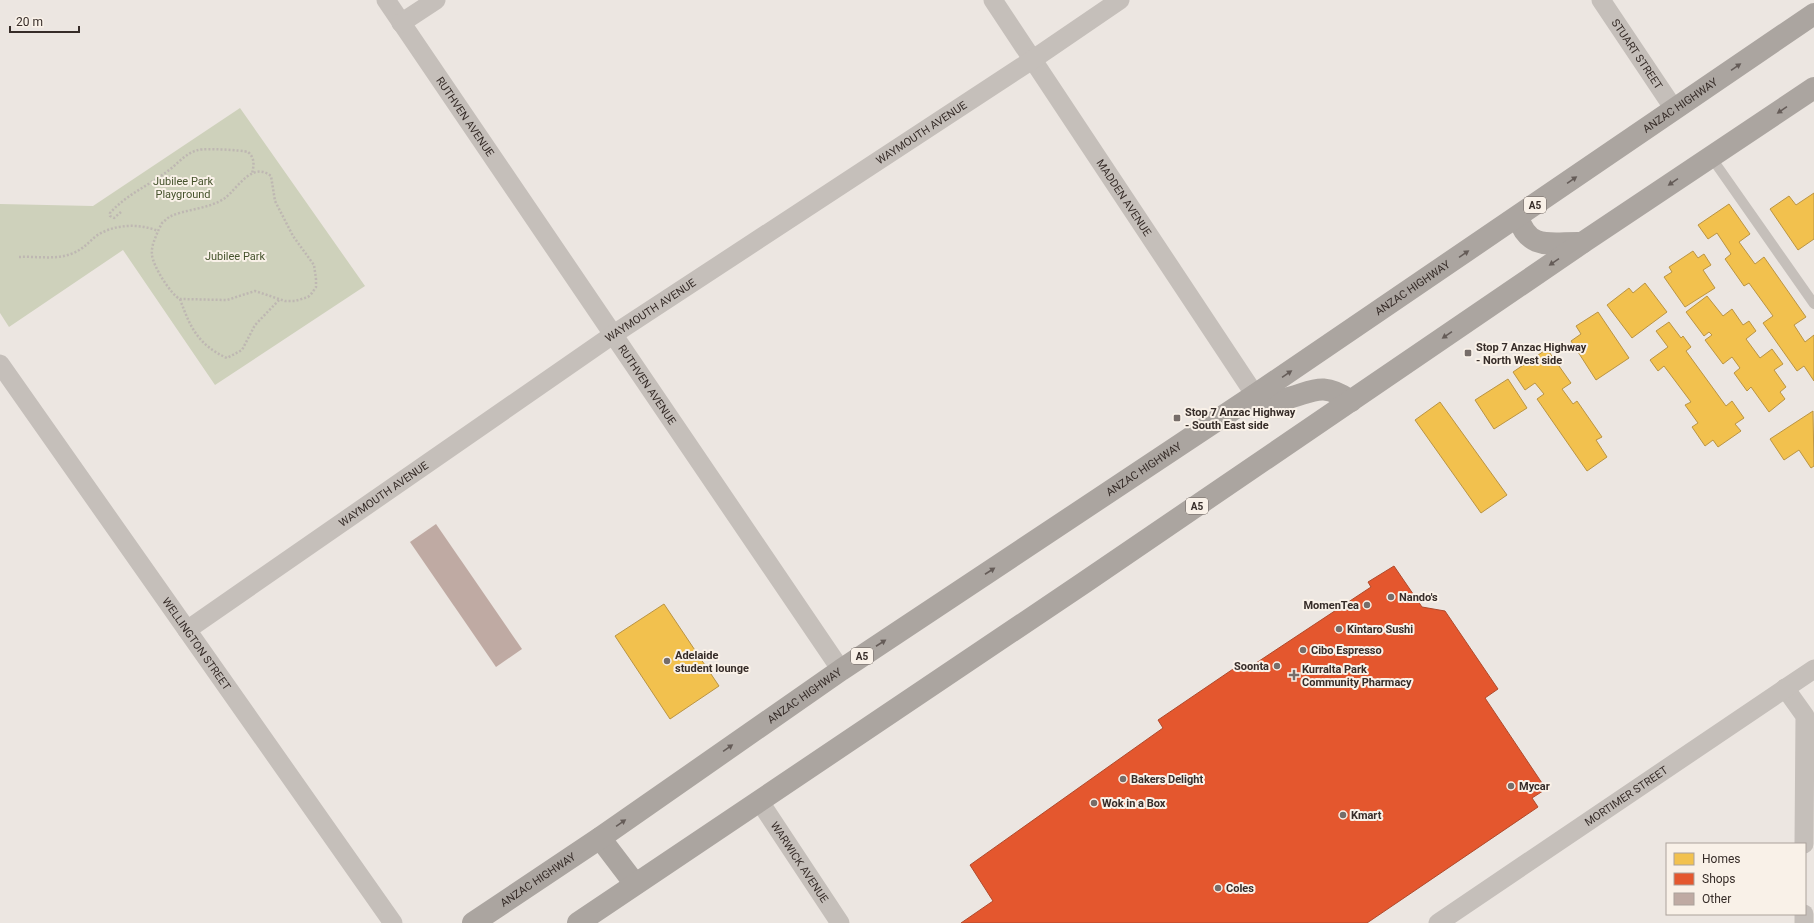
<svg xmlns="http://www.w3.org/2000/svg" width="1814" height="923" font-family="Roboto,sans-serif">
	<style>
		.green { fill: #ced1bb }
		.homes { fill: #f2c14e; stroke: #ba9443 }
		.shops { fill: #e4572e; stroke: #b04a2c }
		.building { fill: #bfaaa3 }
		.lines { fill: none; stroke-linecap: round; stroke-linejoin: round }
		.path { stroke: #beb7b2; stroke-width: 2.5; stroke-dasharray: 2 2; stroke-linecap: butt }
		.lane { stroke: #c5bfba; stroke-width: 10 }
		.street { stroke: #c5bfba; stroke-width: 19 }
		.highway { stroke: #aba5a0; stroke-width: 22 }
		.oneway { fill: #655c58 }
		.poi-dot { fill: #766d69; stroke: #f9f1e8; stroke-width: 1.5 }
		.labels { text-anchor: middle; stroke-width: 4; stroke-linejoin: round; paint-order: stroke }
		.shield { fill: #f9f1e8; stroke: #706762; stroke-width: 1 }
		.shield-label { font-size: 10px; font-weight: bold; fill: #362c28 }
		.street-label { font-size: 11px; fill: #362c28; stroke: #f9f1e8 }
		.park-label { font-size: 11px; fill: #46532d; stroke: #f9f1e8 }
		.poi-label { font-size: 11px; font-weight: bold; fill: #362c28; stroke: #f9f1e8; text-anchor: start }
	</style>
	<rect width="100%" height="100%" fill="#ece6e1"/>
	<polygon class="green" points="240,108 365,286 215,385 123,250 9,327 0,313 0,204 93,206"/>
	<g class="homes">
		<polygon points="1814,193 1814,239 1798,250 1770,209 1789,196 1796,205"/>
		<polygon points="1729,204 1750,234 1739,242 1755,264 1764,257 1806,317 1794,325 1805,342 1814,335 1814,381 1804,366 1797,371 1763,323 1773,316 1749,283 1744,286 1725,259 1731,254 1717,233 1708,239 1698,225"/>
		<polygon points="1693,251 1698,258 1704,254 1711,265 1703,270 1715,288 1685,307 1664,277 1672,272 1669,267"/>
		<polygon points="1645,283 1667,312 1632,338 1607,305 1629,288 1633,293"/>
		<polygon points="1707,296 1723,316 1732,309 1743,325 1749,321 1756,331 1746,339 1760,358 1772,349 1783,364 1774,370 1786,387 1780,392 1785,399 1769,412 1751,387 1747,391 1734,373 1740,368 1732,357 1723,364 1705,340 1712,335 1709,332 1704,336 1686,312"/>
		<polygon points="1598,312 1629,358 1596,380 1571,341 1581,334 1576,326"/>
		<polygon points="1669,322 1681,338 1683,336 1691,347 1686,351 1726,406 1732,401 1744,418 1735,424 1741,431 1718,447 1713,440 1705,446 1692,427 1698,423 1685,405 1691,402 1664,366 1658,371 1650,360 1668,347 1656,331"/>
		<polygon points="1547,349 1571,383 1562,389 1573,404 1577,401 1602,437 1596,440 1607,457 1587,471 1537,399 1544,394 1535,383 1525,390 1513,372"/>
		<polygon points="1508,379 1527,408 1494,429 1475,400"/>
		<polygon points="1440,402 1507,495 1481,513 1415,420"/>
		<polygon points="1813,411 1814,466 1811,468 1799,450 1784,460 1770,439"/>
		<polygon points="664,604 719,686 670,719 615,636"/>
	</g>
	<polygon class="shops" points="1394,566 1422,607 1445,611 1498,689 1485,698 1546,789 1532,798 1538,807 1367,923 961,923 993,901 970,865 1163,728 1158,720 1239,665 1244,671 1371,587 1368,582"/>
	<polygon class="building" points="436,524 522,649 496,667 410,542"/>
	<g class="lines">
		<g class="path">
			<path d="M121 212 114 218 110 216V213C126 195 146 187 165 173 176 166 185 153 198 150 205 148 241 150 248 152 255 158 254 165 252 174"/>
			<path d="M19 257C36 256 55 260 71 254 82 250 88 243 96 236 114 224 139 223 158 231L162 223 169 217C185 209 210 209 225 198 238 188 252 161 271 176L275 201 293 236 314 265 316 279V287L312 293 308 297 295 301H285L255 291 227 300 180 299C171 295 153 266 152 255 151 246 155 239 158 231"/>
			<path d="M180 299C190 327 198 345 227 358L242 350 255 325 280 299"/>
		</g>
		<polyline class="lane" points="1711,157 1814,304"/>
		<g class="street">
			<path id="s1" d="M386 0 841 670"/>
			<path id="s2" d="M993 0 1255 395"/>
			<path id="s3" d="M1601 0 1674 109"/>
			<polyline points="401,23 436,0"/>
			<path id="s4" d="M0 364 393 923"/>
			<path id="s5" d="M187 630 614 334 1032 60 1120 0"/>
			<polyline points="1785,688 1805,716 1804,844"/>
			<path id="s6" d="M760 802 840 923"/>
			<path id="s7" d="M1438 923 1814 669"/>
			<polyline points="1804,923 1804,914"/>
		</g>
		<g class="highway">
			<path d="M1518 217C1529 252 1552 242 1582 243"/>
			<path d="M1255 395C1262 397 1272 401 1280 400 1312 394 1319 379 1351 401"/>
			<polyline points="600,838 635,884"/>
			<path id="s8" d="M473 923 600 838 841 670 1255 395 1814 14"/>
			<polyline points="578,923 1085,582 1582,243 1814,88"/>
		</g>
	</g>
	<defs><path id="oneway-solid" d="M-6-.8H1V-3.2L6.5 0L1 3.2V.8H-6Z"/></defs>
	<g class="oneway">
		<use href="#oneway-solid" transform="translate(1736 67) rotate(-34)"/>
		<use href="#oneway-solid" transform="translate(1782 110) rotate(146)"/>
		<use href="#oneway-solid" transform="translate(1572 180) rotate(-35)"/>
		<use href="#oneway-solid" transform="translate(1673 182) rotate(146)"/>
		<use href="#oneway-solid" transform="translate(1464 254) rotate(-34)"/>
		<use href="#oneway-solid" transform="translate(1554 262) rotate(146)"/>
		<use href="#oneway-solid" transform="translate(1447 335) rotate(146)"/>
		<use href="#oneway-solid" transform="translate(1287 374) rotate(-34)"/>
		<use href="#oneway-solid" transform="translate(990 571) rotate(-33)"/>
		<use href="#oneway-solid" transform="translate(881 643) rotate(-33)"/>
		<use href="#oneway-solid" transform="translate(728 748) rotate(-35)"/>
		<use href="#oneway-solid" transform="translate(621 823) rotate(-35)"/>
	</g>
	<g class="poi-dot">
		<rect x="1464" y="349" width="8" height="8" rx="2"/>
		<rect x="1173" y="414" width="8" height="8" rx="2"/>
		<circle cx="1391" cy="597" r="4"/>
		<circle cx="1367" cy="605" r="4"/>
		<circle cx="1339" cy="629" r="4"/>
		<circle cx="1303" cy="650" r="4"/>
		<circle cx="667" cy="661" r="4"/>
		<circle cx="1277" cy="666" r="4"/>
		<path d="M1292 669h4v4h4v4h-4v4h-4v-4h-4v-4h4z"/>
		<circle cx="1123" cy="779" r="4"/>
		<circle cx="1511" cy="786" r="4"/>
		<circle cx="1094" cy="803" r="4"/>
		<circle cx="1343" cy="815" r="4"/>
		<circle cx="1218" cy="888" r="4"/>
	</g>
	<g class="labels">
		<g class="shield">
			<rect x="1524" y="197" width="22" height="16" rx="3"/>
			<rect x="1186" y="498" width="22" height="16" rx="3"/>
			<rect x="851" y="648" width="22" height="16" rx="3"/>
		</g>
		<g class="shield-label">
			<text x="1535" y="209">A5</text>
			<text x="1197" y="510">A5</text>
			<text x="862" y="660">A5</text>
		</g>
		<g class="street-label">
			<text dy="4" stroke="none"><textPath href="#s3" startOffset="65">STUART STREET</textPath></text>
			<text dy="4" stroke="none"><textPath href="#s8" startOffset="1458">ANZAC HIGHWAY</textPath></text>
			<text dy="4" stroke="none"><textPath href="#s1" startOffset="141">RUTHVEN AVENUE</textPath></text>
			<text dy="4" stroke="none"><textPath href="#s5" startOffset="887">WAYMOUTH AVENUE</textPath></text>
			<text dy="4" stroke="none"><textPath href="#s2" startOffset="237">MADDEN AVENUE</textPath></text>
			<text dy="4" stroke="none"><textPath href="#s8" startOffset="1134">ANZAC HIGHWAY</textPath></text>
			<text dy="4" stroke="none"><textPath href="#s5" startOffset="563">WAYMOUTH AVENUE</textPath></text>
			<text dy="4" stroke="none"><textPath href="#s1" startOffset="465">RUTHVEN AVENUE</textPath></text>
			<text dy="4" stroke="none"><textPath href="#s8" startOffset="810">ANZAC HIGHWAY</textPath></text>
			<text dy="4" stroke="none"><textPath href="#s5" startOffset="239">WAYMOUTH AVENUE</textPath></text>
			<text dy="4" stroke="none"><textPath href="#s4" startOffset="342">WELLINGTON STREET</textPath></text>
			<text dy="4" stroke="none"><textPath href="#s8" startOffset="402">ANZAC HIGHWAY</textPath></text>
			<text dy="4" stroke="none"><textPath href="#s7" startOffset="227">MORTIMER STREET</textPath></text>
			<text dy="4" stroke="none"><textPath href="#s6" startOffset="72">WARWICK AVENUE</textPath></text>
			<text dy="4" stroke="none"><textPath href="#s8" startOffset="78">ANZAC HIGHWAY</textPath></text>
		</g>
		<g class="park-label">
			<text x="183" y="185">Jubilee Park<tspan x="183" dy="13">Playground</tspan></text>
			<text x="235" y="260">Jubilee Park</text>
		</g>
		<g class="poi-label">
			<text x="1476" y="351">Stop 7 Anzac Highway<tspan x="1476" dy="13">- North West side</tspan></text>
			<text x="1185" y="416">Stop 7 Anzac Highway<tspan x="1185" dy="13">- South East side</tspan></text>
			<text x="1399" y="601">Nando's</text>
			<text x="1359" y="609" text-anchor="end">MomenTea</text>
			<text x="1347" y="633">Kintaro Sushi</text>
			<text x="1311" y="654">Cibo Espresso</text>
			<text x="675" y="659">Adelaide<tspan x="675" dy="13">student lounge</tspan></text>
			<text x="1269" y="670" text-anchor="end">Soonta</text>
			<text x="1302" y="673">Kurralta Park<tspan x="1302" dy="13">Community Pharmacy</tspan></text>
			<text x="1131" y="783">Bakers Delight</text>
			<text x="1519" y="790">Mycar</text>
			<text x="1102" y="807">Wok in a Box</text>
			<text x="1351" y="819">Kmart</text>
			<text x="1226" y="892">Coles</text>
		</g>
	</g>
	<rect x="1666" y="843" width="140" height="72" fill="#f9f1e8" stroke="#aba29b"/>
	<rect x="1674" y="853" width="20" height="12" fill="#f2c14e" stroke="#aba29b"/>
	<text x="1702" y="863" font-size="12" fill="#362c28">Homes</text>
	<rect x="1674" y="873" width="20" height="12" fill="#e4572e" stroke="#aba29b"/>
	<text x="1702" y="883" font-size="12" fill="#362c28">Shops</text>
	<rect x="1674" y="893" width="20" height="12" fill="#bfaaa3" stroke="#aba29b"/>
	<text x="1702" y="903" font-size="12" fill="#362c28">Other</text>
	<path d="M10 26v6h69v-6" fill="none" stroke="#362c28" stroke-width="2"/>
	<text x="16" y="26" font-size="12" fill="#362c28" stroke="#f9f1e8" stroke-width="3" paint-order="stroke">20 m</text>
</svg>
